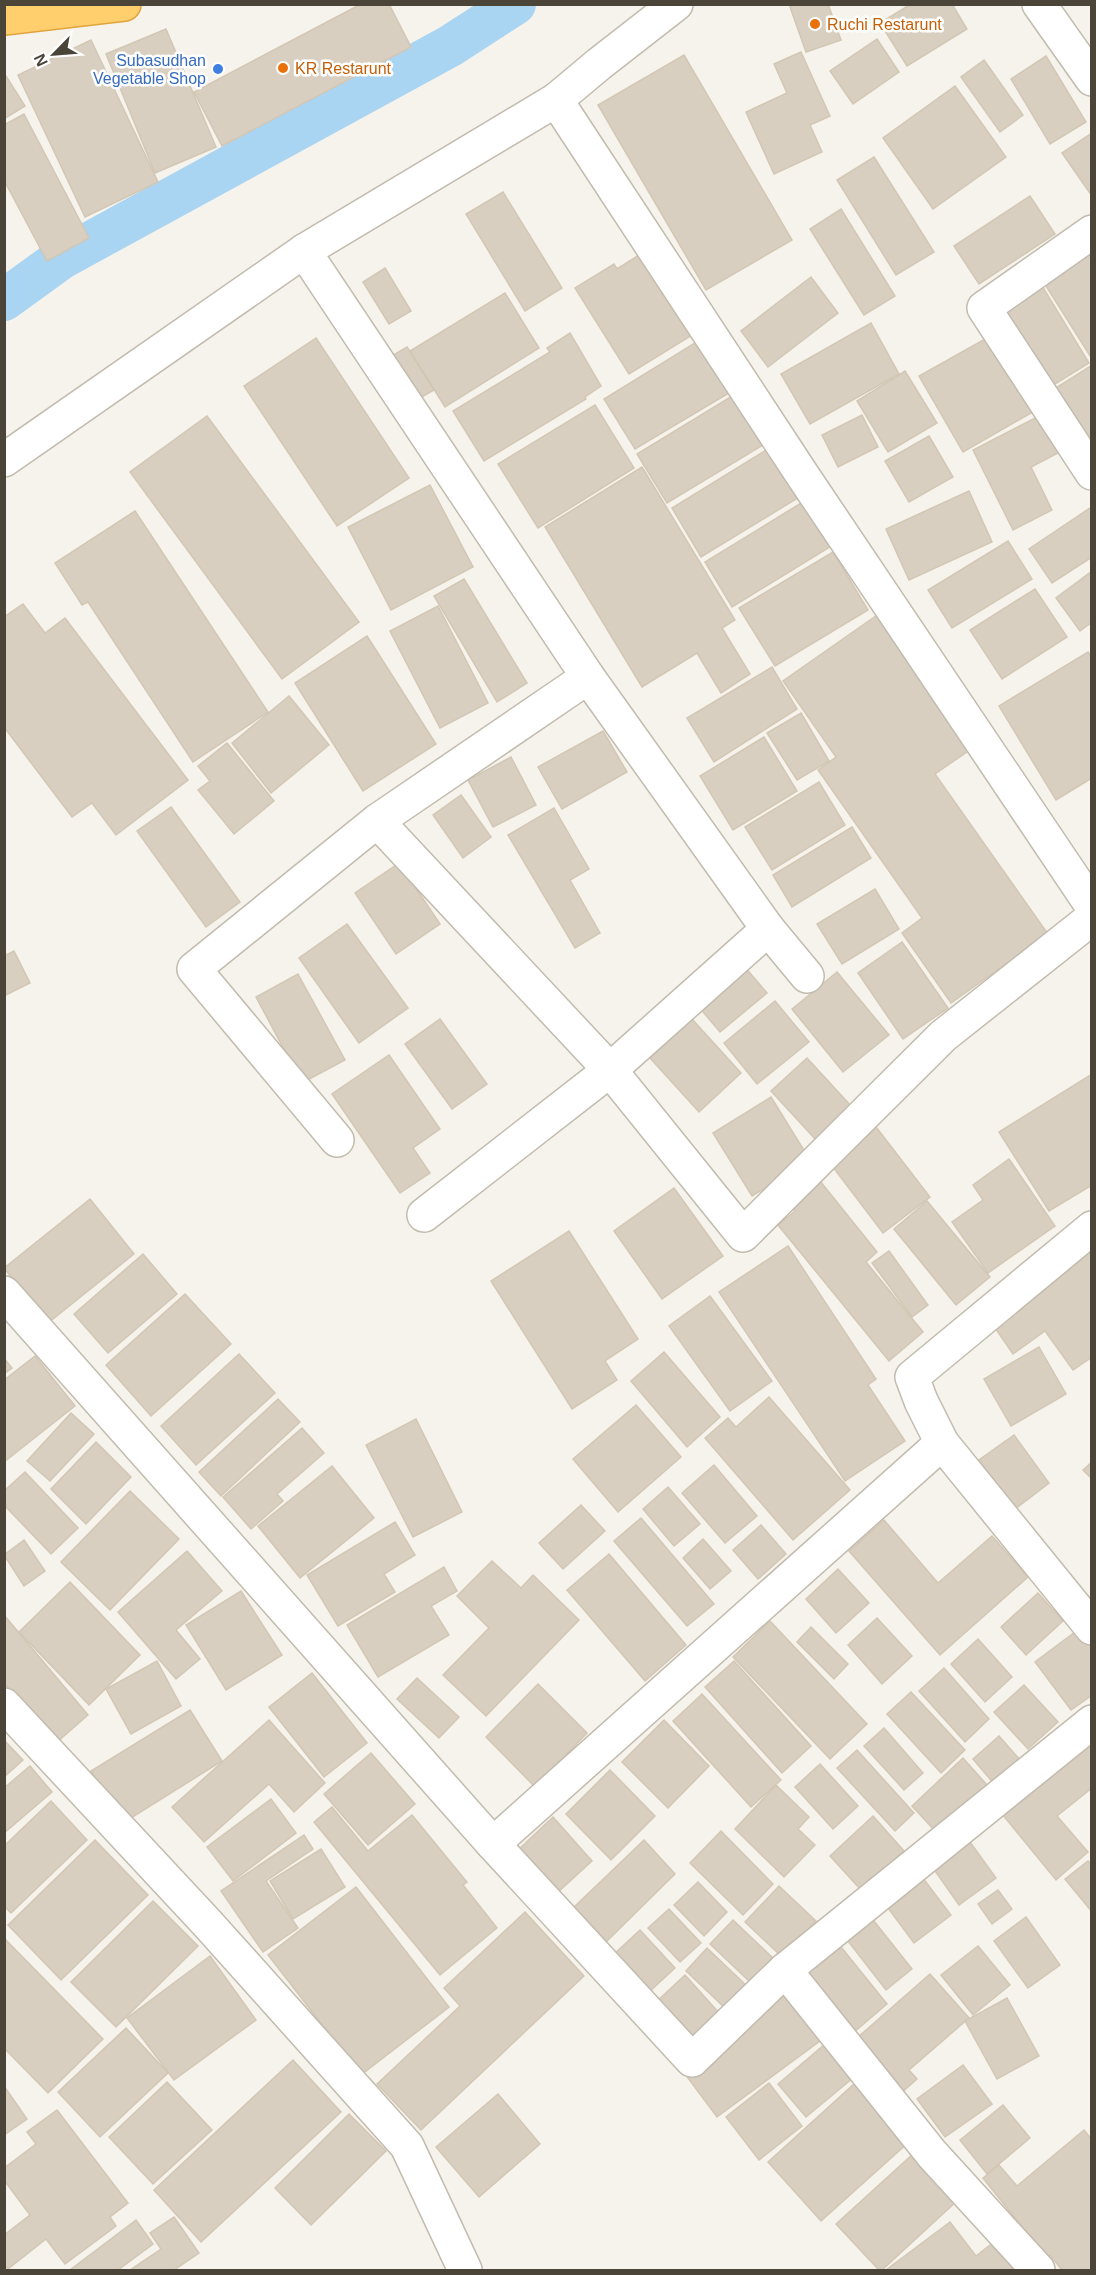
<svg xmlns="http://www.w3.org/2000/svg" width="1096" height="2275" font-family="Arial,sans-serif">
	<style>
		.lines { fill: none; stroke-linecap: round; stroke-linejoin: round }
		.canal { stroke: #a9d4f2; stroke-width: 42 }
		.building { fill: #d8cfc1; stroke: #d3c7b4; stroke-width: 1.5 }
		.street-casing { stroke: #c2bbae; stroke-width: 36 }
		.highway-casing { stroke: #e0a43c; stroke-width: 36 }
		.street { stroke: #fff; stroke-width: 33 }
		.highway { stroke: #ffcf6e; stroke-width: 33 }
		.food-dot { fill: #e8710a; stroke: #fff; stroke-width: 2 }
		.shop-dot { fill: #3f7fe0; stroke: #fff; stroke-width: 2 }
		.labels { text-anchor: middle; stroke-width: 5; stroke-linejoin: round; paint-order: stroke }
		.food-label { font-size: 16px; fill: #c56008; stroke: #fff; text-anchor: start }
		.shop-label { font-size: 16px; fill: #366cbe; stroke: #fff; text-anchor: end }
	</style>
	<rect width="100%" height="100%" fill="#f6f3ec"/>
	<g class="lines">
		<polyline class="canal" points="4,300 62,258 450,46 515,4"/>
	</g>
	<g class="building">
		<polygon points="361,4 389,4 411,47 222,146 194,92"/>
		<polygon points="797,4 828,4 841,40 806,52 790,7"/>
		<polygon points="911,4 952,4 967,29 907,66 880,23"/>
		<polygon points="166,29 216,147 155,173 106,54"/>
		<polygon points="877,39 899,72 853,104 830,71"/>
		<polygon points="91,40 158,182 85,217 18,75"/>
		<polygon points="801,52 830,116 810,125 822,152 774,174 746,112 787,93 774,64"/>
		<polygon points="684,55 792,240 706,290 598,105"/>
		<polygon points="1046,56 1086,122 1050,144 1011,79"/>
		<polygon points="984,60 1023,115 1000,132 961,77"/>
		<polygon points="4,73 25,106 4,119"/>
		<polygon points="955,86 1006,157 933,209 883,138"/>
		<polygon points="24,114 89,238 47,261 4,180 4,125"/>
		<polygon points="1092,133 1092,196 1062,153"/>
		<polygon points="874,157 934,252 896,275 837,180"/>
		<polygon points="503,192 562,288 525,311 466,214"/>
		<polygon points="1030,196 1055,234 979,284 954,246"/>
		<polygon points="841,209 895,296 864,315 810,229"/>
		<polygon points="1092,242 1092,359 1039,275"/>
		<polygon points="647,250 697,332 629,374 575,288 614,264 617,269"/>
		<polygon points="385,268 411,311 389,324 363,282"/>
		<polygon points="811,277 838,313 768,367 741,331"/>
		<polygon points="1039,281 1089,363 1047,389 996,308"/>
		<polygon points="505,293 539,348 445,407 410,351"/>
		<polygon points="871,323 899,374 810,424 781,374"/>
		<polygon points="570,333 601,386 585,397 586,399 484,461 453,411 550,352 547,348"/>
		<polygon points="994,334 1038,409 963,452 919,376"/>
		<polygon points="316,338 409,478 337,526 244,386"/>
		<polygon points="703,338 734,390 635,449 604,399"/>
		<polygon points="407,347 434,390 411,403 385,360"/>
		<polygon points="1092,365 1092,463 1048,393"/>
		<polygon points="905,371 937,423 888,452 857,401"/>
		<polygon points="737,393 768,442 667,503 637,454"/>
		<polygon points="595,405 634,468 538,528 498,464"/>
		<polygon points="862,415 878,447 838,467 822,435"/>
		<polygon points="1041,415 1060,452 1031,467 1052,510 1013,530 973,450"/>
		<polygon points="207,416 359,622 282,679 130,472"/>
		<polygon points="929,436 953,477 909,502 885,461"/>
		<polygon points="771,447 801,496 701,557 672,508"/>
		<polygon points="642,467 735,620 722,628 750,674 721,693 697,653 642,687 545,527"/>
		<polygon points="430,485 473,567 391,610 348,527"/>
		<polygon points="969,491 992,542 909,580 886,529"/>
		<polygon points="806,500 833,545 732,607 705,562"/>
		<polygon points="1090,508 1092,511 1092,557 1052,583 1029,549"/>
		<polygon points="135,511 268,712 193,762 88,602 82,605 55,563"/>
		<polygon points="1008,541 1032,579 952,628 928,590"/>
		<polygon points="833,552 868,610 775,666 739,608"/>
		<polygon points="1092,571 1092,622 1080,631 1056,598"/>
		<polygon points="464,579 527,683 497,702 434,596"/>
		<polygon points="1035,589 1067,637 1002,679 970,630"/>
		<polygon points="23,604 45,633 65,618 188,780 116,835 92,803 72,817 4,727 4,617"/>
		<polygon points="438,606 488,703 440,728 390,631"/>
		<polygon points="880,613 974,747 935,774 1048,934 951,1003 902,933 922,918 818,770 836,757 783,681"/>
		<polygon points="367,636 436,744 363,791 295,683"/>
		<polygon points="1088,652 1092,658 1092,778 1056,800 999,706"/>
		<polygon points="772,667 797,709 714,762 687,718"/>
		<polygon points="289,696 329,745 271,793 232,743"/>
		<polygon points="801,713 829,761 797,780 767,733"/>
		<polygon points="603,731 627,772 562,809 538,767"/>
		<polygon points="764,737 797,791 733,830 700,776"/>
		<polygon points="227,743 274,801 234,834 198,790 210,781 198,766"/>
		<polygon points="511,757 536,805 493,827 468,780"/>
		<polygon points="819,782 845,825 772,870 745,827"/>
		<polygon points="461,795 491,837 463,858 433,815"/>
		<polygon points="171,807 240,902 206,927 137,831"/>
		<polygon points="554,808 589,869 570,880 600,933 575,948 508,835"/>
		<polygon points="852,827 871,858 792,907 773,875"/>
		<polygon points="399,863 440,924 396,954 355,893"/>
		<polygon points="875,889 899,929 842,964 817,924"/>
		<polygon points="347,924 408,1008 359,1043 299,958"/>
		<polygon points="902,942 948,1008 903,1039 858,973"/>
		<polygon points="14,951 30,983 4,996 4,956"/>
		<polygon points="744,966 767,993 720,1032 698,1006"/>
		<polygon points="837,972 889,1035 843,1072 792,1009"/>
		<polygon points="298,974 345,1060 302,1083 256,997"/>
		<polygon points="775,1001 809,1042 757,1084 724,1043"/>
		<polygon points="440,1019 487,1084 452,1109 405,1044"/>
		<polygon points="692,1019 741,1073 699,1112 650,1058"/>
		<polygon points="389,1055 440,1129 413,1148 430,1173 400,1193 332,1094"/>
		<polygon points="807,1058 852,1107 816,1140 771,1091"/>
		<polygon points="1092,1074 1092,1185 1049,1211 999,1132"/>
		<polygon points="771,1097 810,1160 752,1196 713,1133"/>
		<polygon points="873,1123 930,1197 883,1233 826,1158"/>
		<polygon points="1009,1159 1055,1226 988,1273 952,1222 983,1200 973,1185"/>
		<polygon points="820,1181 877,1252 866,1262 923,1332 889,1361 778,1225 795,1211 791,1206"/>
		<polygon points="674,1188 723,1256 662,1299 614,1231"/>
		<polygon points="90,1199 134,1254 48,1323 4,1268"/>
		<polygon points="927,1201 990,1277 956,1305 894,1229"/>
		<polygon points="569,1231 638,1339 605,1361 617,1380 572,1409 491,1281"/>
		<polygon points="1092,1245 1092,1357 1073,1370 1045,1331 1013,1354 993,1325 1055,1280 1051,1274"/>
		<polygon points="788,1246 876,1379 868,1385 905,1441 845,1481 719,1292"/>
		<polygon points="889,1251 928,1305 912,1317 872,1263"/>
		<polygon points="143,1254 177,1294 108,1353 74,1314"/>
		<polygon points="185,1294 231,1344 151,1416 106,1365"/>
		<polygon points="710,1296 772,1381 730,1411 669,1326"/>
		<polygon points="1039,1347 1066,1394 1011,1426 984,1379"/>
		<polygon points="664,1352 720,1417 687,1447 631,1381"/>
		<polygon points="239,1354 275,1393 196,1465 161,1426"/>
		<polygon points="35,1356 75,1406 4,1462 4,1380"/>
		<polygon points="4,1358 12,1368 4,1374"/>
		<polygon points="769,1397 850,1490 793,1540 705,1438 728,1418 736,1427"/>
		<polygon points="278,1399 300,1422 221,1496 199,1472"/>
		<polygon points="636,1405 681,1457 618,1512 573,1459"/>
		<polygon points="71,1413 94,1434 50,1481 27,1461"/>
		<polygon points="416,1419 462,1512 413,1537 366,1445"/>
		<polygon points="302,1428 324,1453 277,1494 283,1501 251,1529 223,1497"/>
		<polygon points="1014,1435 1049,1483 1015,1509 979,1460"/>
		<polygon points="96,1442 131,1477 86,1524 51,1489"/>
		<polygon points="1092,1462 1092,1479 1083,1470"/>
		<polygon points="714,1465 757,1516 725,1543 682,1493"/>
		<polygon points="332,1466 374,1518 300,1578 258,1526"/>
		<polygon points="25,1472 78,1528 51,1554 4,1505 4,1491"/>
		<polygon points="668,1487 700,1524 674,1546 643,1509"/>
		<polygon points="130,1491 179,1539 110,1610 61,1562"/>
		<polygon points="581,1505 605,1531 563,1569 539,1543"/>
		<polygon points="641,1518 714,1604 687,1626 614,1541"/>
		<polygon points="884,1520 938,1583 992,1536 1028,1577 940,1655 849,1551"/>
		<polygon points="395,1522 415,1555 384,1574 395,1592 338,1626 307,1575"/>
		<polygon points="761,1525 786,1554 758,1579 733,1550"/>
		<polygon points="703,1539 731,1571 710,1589 683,1558"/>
		<polygon points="24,1540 45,1571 24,1586 4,1555"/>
		<polygon points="187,1551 222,1591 176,1630 200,1659 176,1679 118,1612"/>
		<polygon points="609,1554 686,1645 645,1681 567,1590"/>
		<polygon points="492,1561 521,1588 533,1575 579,1620 486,1716 443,1675 489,1628 457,1596"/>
		<polygon points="444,1567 457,1591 431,1606 449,1635 378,1677 347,1625"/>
		<polygon points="838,1569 869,1603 836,1633 806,1599"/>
		<polygon points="70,1582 140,1655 89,1705 19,1632"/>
		<polygon points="241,1591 282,1655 226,1690 186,1625"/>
		<polygon points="1038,1593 1063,1621 1026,1655 1001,1627"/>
		<polygon points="4,1615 88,1715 56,1743 4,1683"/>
		<polygon points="877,1618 912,1656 882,1684 848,1645"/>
		<polygon points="770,1621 867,1724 830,1759 733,1657"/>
		<polygon points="811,1627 848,1664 834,1679 797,1642"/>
		<polygon points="1079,1629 1092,1646 1092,1695 1071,1710 1035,1662"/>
		<polygon points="978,1639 1012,1677 985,1702 951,1664"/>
		<polygon points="157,1661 181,1706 131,1734 106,1689"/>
		<polygon points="734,1661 811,1746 782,1773 705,1687"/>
		<polygon points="944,1668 989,1719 965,1742 919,1691"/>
		<polygon points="312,1673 367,1743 324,1777 269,1707"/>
		<polygon points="417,1678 459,1717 439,1738 397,1699"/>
		<polygon points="538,1684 587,1733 535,1787 486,1737"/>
		<polygon points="1024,1685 1058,1722 1028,1749 994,1712"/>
		<polygon points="911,1692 965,1750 941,1773 887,1714"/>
		<polygon points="702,1694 781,1780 751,1807 673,1721"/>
		<polygon points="190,1710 222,1761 123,1823 91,1771"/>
		<polygon points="269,1720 325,1783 294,1812 269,1784 204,1842 172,1807"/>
		<polygon points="664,1720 709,1766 668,1808 622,1762"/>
		<polygon points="884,1728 923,1773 904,1790 864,1746"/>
		<polygon points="1092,1731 1092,1788 1057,1816 1088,1852 1056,1880 998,1809"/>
		<polygon points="999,1736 1021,1761 995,1785 973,1759"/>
		<polygon points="4,1740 23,1760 4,1777"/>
		<polygon points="857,1750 914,1813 895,1831 837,1768"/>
		<polygon points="371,1753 415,1804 368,1845 324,1794"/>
		<polygon points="963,1758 987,1785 936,1832 912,1806"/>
		<polygon points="820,1764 858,1806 833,1829 795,1787"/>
		<polygon points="30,1766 52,1792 4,1833 4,1788"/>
		<polygon points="610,1770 655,1816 611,1860 566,1814"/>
		<polygon points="776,1785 809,1817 798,1829 815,1845 784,1877 735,1829"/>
		<polygon points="271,1799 296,1833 233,1881 207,1847"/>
		<polygon points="51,1801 87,1840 11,1913 4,1906 4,1846"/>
		<polygon points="332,1807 368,1851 412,1815 467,1882 463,1885 497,1928 440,1975 314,1822"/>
		<polygon points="873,1816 904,1851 861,1890 830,1856"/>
		<polygon points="553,1817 592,1861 556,1894 517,1851"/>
		<polygon points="721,1831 773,1884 743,1915 690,1863"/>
		<polygon points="304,1835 313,1849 266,1881 298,1928 263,1952 221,1891"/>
		<polygon points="95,1840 148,1895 61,1980 8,1925"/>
		<polygon points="644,1840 675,1874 605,1943 572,1909"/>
		<polygon points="970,1842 996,1878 959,1905 933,1868"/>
		<polygon points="321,1849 345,1887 293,1919 270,1881"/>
		<polygon points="1088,1861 1092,1865 1092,1912 1065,1879"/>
		<polygon points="919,1873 951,1915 914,1943 882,1900"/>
		<polygon points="698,1882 727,1912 704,1936 674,1905"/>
		<polygon points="779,1886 816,1921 782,1957 745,1922"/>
		<polygon points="356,1887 449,2007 361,2075 268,1955"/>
		<polygon points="998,1890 1012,1909 992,1924 978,1904"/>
		<polygon points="153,1901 198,1946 116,2027 71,1982"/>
		<polygon points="669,1909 701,1943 680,1962 648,1928"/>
		<polygon points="525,1912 584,1976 421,2130 377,2084 460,2006 444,1988"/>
		<polygon points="870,1916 912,1969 886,1990 844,1936"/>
		<polygon points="1026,1917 1060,1965 1028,1988 994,1941"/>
		<polygon points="733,1920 774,1959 751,1983 710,1944"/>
		<polygon points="640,1930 675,1968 647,1994 612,1956"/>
		<polygon points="4,1938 103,2039 48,2093 4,2048"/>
		<polygon points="837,1942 887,2004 853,2033 803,1972"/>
		<polygon points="978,1946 1010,1985 973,2015 941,1975"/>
		<polygon points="707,1948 749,1988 728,2011 686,1971"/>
		<polygon points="210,1956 256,2020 174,2080 127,2018"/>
		<polygon points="930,1974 969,2018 909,2070 917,2079 899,2095 857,2038"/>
		<polygon points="685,1975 720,2014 690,2041 655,2003"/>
		<polygon points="793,1988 828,2035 717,2117 682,2070"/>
		<polygon points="1007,1998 1039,2056 997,2079 965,2021"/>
		<polygon points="126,2028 168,2073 100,2137 58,2092"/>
		<polygon points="825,2044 853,2078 806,2117 778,2084"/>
		<polygon points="293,2060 341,2112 201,2242 154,2190"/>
		<polygon points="963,2065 992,2104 945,2137 917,2099"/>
		<polygon points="167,2082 212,2130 153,2184 109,2137"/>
		<polygon points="769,2083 802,2126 759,2160 726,2117"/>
		<polygon points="855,2083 909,2142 821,2221 768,2162"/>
		<polygon points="4,2086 27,2119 4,2135"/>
		<polygon points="498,2094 540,2144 479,2197 436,2147"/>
		<polygon points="1003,2105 1030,2138 987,2174 960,2140"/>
		<polygon points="57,2110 128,2203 110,2217 116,2226 65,2264 46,2239 8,2269 4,2264 4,2235 30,2215 4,2180 4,2168 36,2144 27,2132"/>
		<polygon points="349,2114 386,2151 311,2225 275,2188"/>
		<polygon points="1084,2130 1092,2140 1092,2270 1062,2270 1050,2255 1047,2258 983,2178 999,2165 1017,2186"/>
		<polygon points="914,2153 958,2200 882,2270 879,2270 836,2224"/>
		<polygon points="174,2217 199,2253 174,2270 130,2270 161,2249 150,2233"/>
		<polygon points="136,2220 153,2244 118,2270 70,2270"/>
		<polygon points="950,2222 976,2256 999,2238 1023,2270 886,2270"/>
	</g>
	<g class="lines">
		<g class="street-casing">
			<g id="street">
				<polyline points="1039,4 1092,79"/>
				<polyline points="556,100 599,64 676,4"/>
				<polyline points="1092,232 984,308 1092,473"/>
				<polyline points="304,251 588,677 768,929 807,976"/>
				<polyline points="4,460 304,251 556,100 803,476 1092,906"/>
				<polyline points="377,821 610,1070 743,1235 943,1036 1092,918"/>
				<polyline points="337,1140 194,969 377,821 588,677"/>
				<polyline points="424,1215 610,1070 768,929"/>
				<polyline points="1092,1228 912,1377 921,1401 942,1443 1092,1628"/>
				<polyline points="4,1293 493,1844 692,2060 785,1970 1092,1722"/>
				<polyline points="4,1705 208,1924 407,2146 465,2270"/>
				<polyline points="493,1844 942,1443"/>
				<polyline points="785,1970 932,2154 1038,2270"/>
			</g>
		</g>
		<g class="highway-casing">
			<polyline id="highway" points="4,18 124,4"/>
		</g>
		<use href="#street" class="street"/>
		<use href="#highway" class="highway"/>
	</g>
	<g class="food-dot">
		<circle cx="815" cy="24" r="6"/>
		<circle cx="283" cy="68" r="6"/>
	</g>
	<circle class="shop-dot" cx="218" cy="69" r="6"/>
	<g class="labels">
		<g class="food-label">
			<text x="827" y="30">Ruchi Restarunt</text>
			<text x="295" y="74">KR Restarunt</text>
		</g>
		<g class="shop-label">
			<text x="206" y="66">Subasudhan<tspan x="206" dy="18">Vegetable Shop</tspan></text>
		</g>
	</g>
	<rect width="1096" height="2275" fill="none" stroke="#4b4439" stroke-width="12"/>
	<g transform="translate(54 54) rotate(245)" stroke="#ffffff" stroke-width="4.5" paint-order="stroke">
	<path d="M0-4.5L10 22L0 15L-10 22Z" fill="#4b4439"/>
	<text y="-9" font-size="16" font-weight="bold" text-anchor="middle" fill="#4b4439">N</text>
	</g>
</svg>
